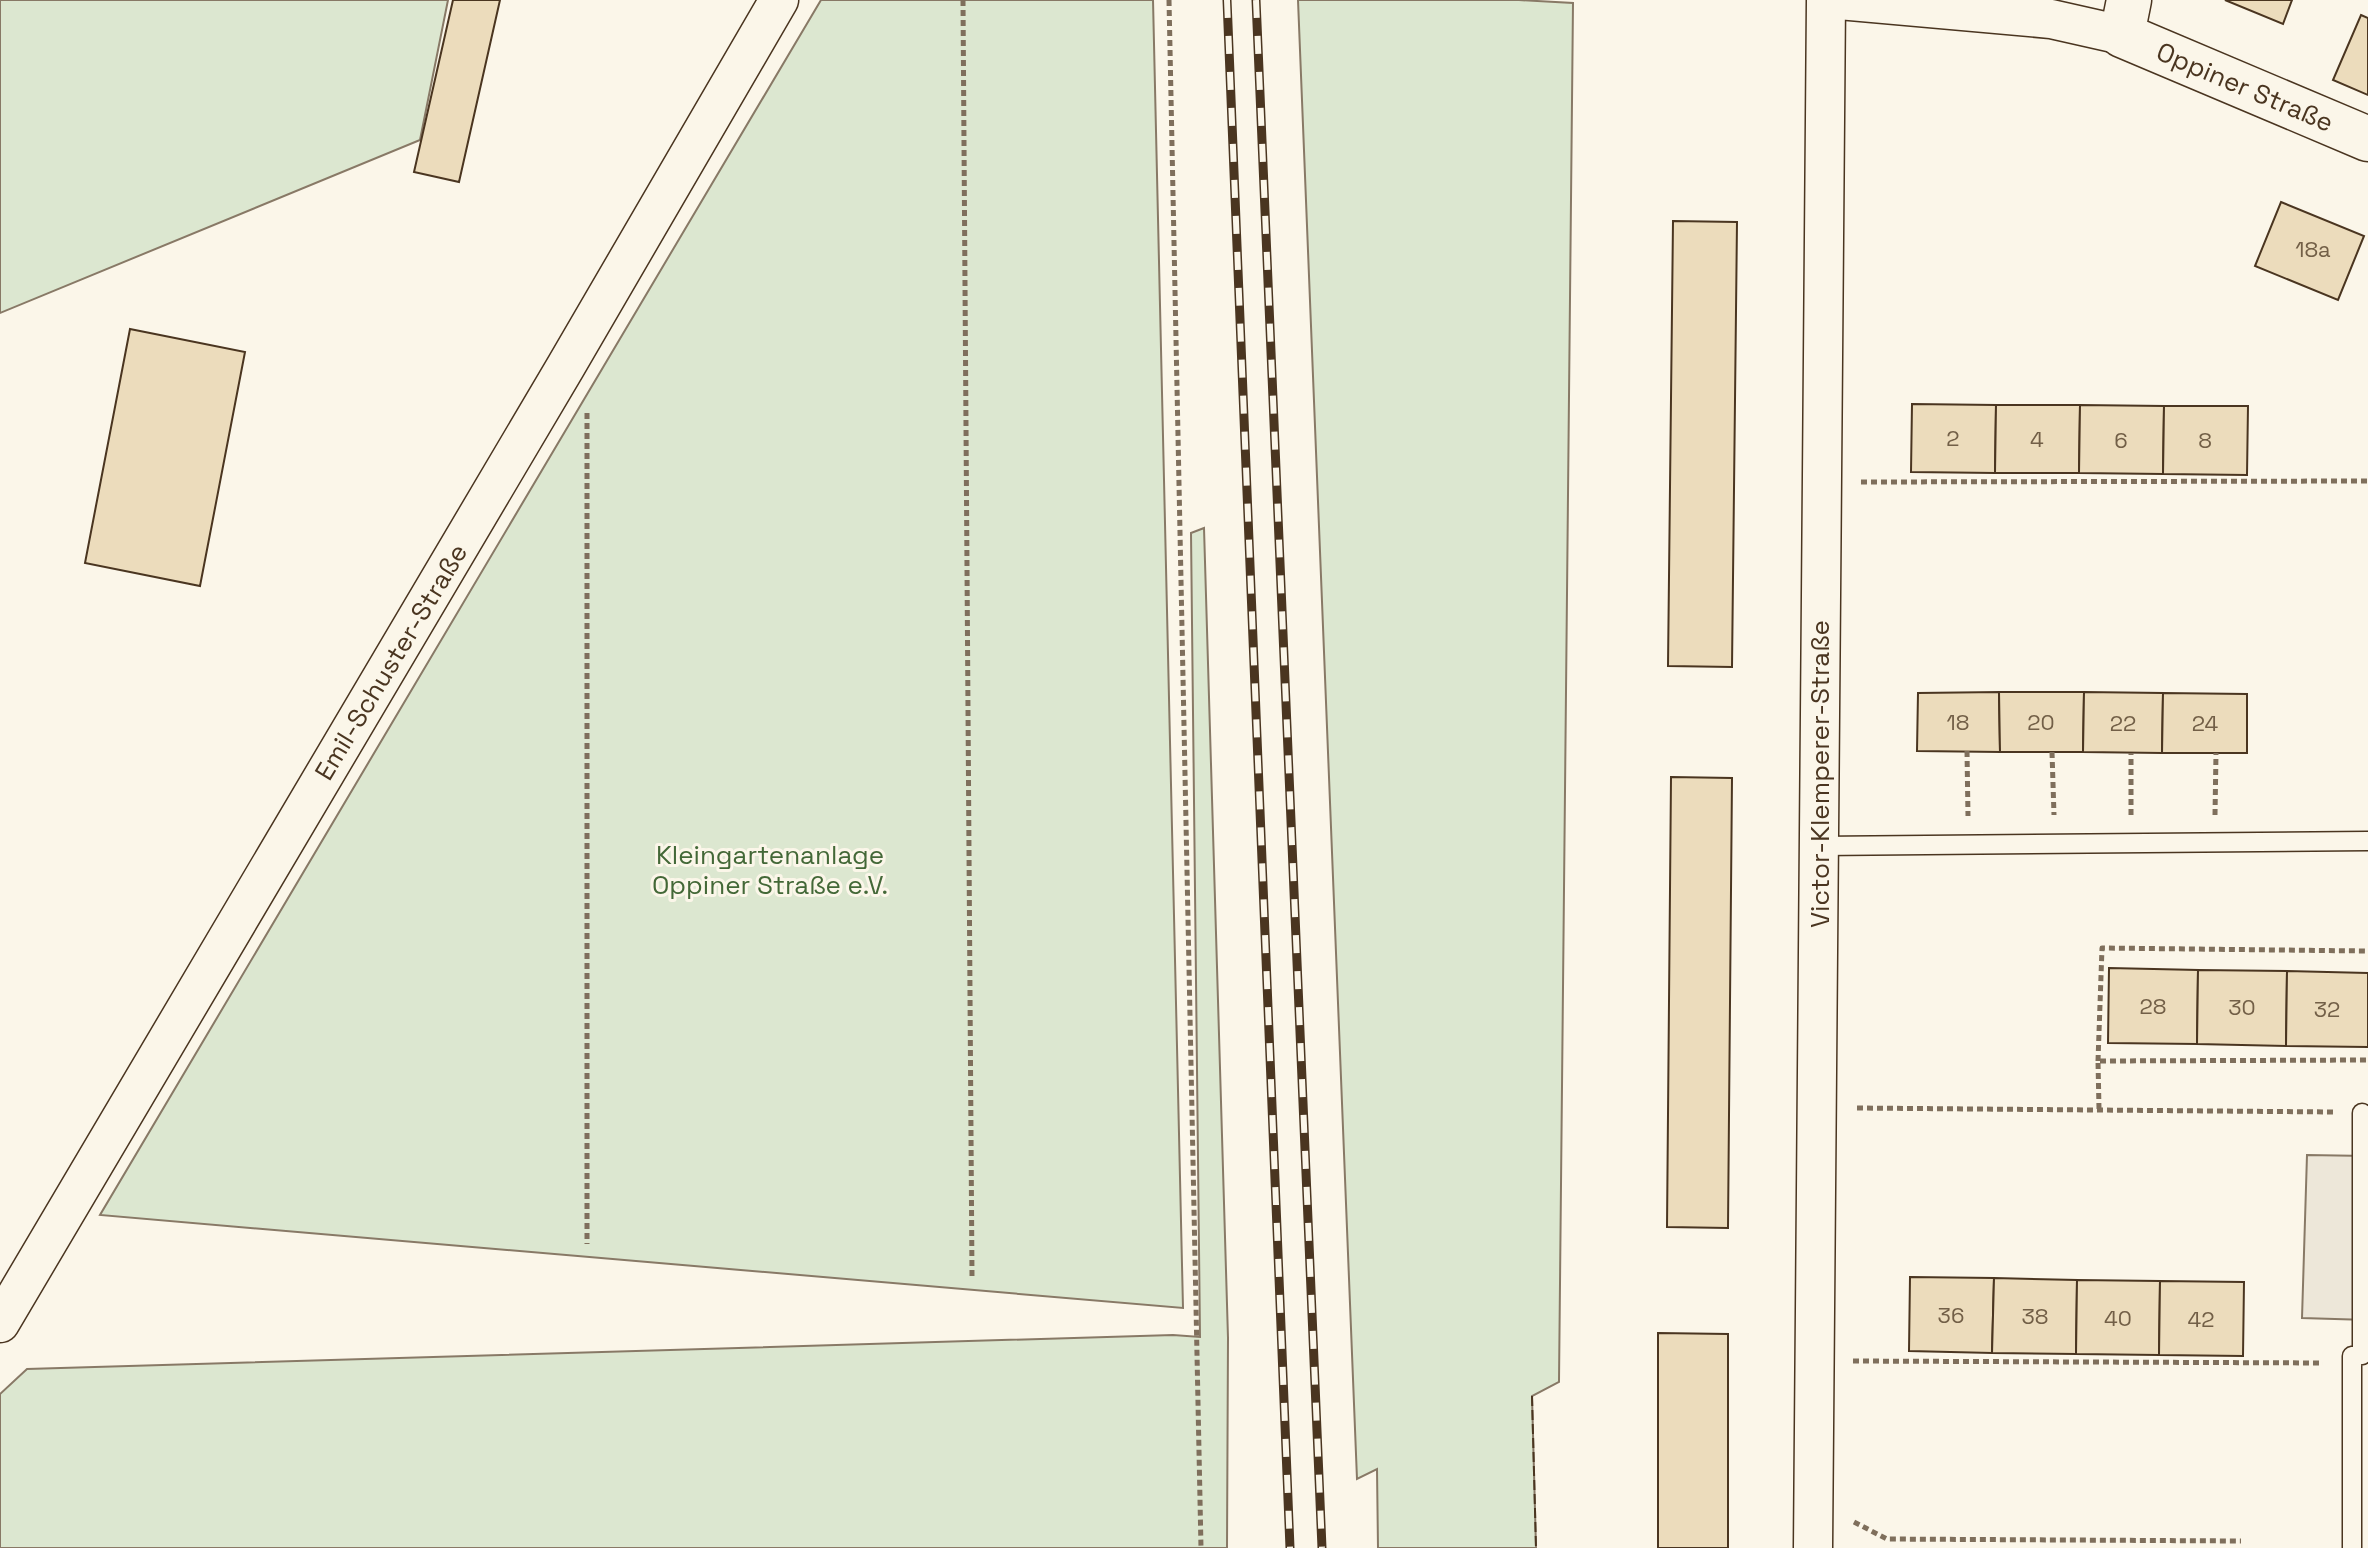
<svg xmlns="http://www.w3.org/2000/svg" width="2368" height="1548" font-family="'Space Grotesk',sans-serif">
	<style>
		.green { fill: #dce7d0; stroke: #887966; stroke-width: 2 }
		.parking { fill: #ede7d9; stroke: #887966; stroke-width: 2 }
		.building { fill: #ecdcbc; stroke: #4a3520; stroke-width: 2 }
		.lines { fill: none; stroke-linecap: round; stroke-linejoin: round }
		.lane-casing { stroke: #4a3520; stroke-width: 21 }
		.street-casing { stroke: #4a3520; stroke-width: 41 }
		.secondary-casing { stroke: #4a3520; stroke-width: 47 }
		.path { stroke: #7f6f5c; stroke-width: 5; stroke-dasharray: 6 4; stroke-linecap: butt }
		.lane { stroke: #fbf6e9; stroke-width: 18 }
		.street { stroke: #fbf6e9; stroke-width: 38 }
		.secondary { stroke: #fbf6e9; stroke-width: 44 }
		.rail-casing { stroke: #4a3520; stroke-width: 9 }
		.rail { stroke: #fbf6e9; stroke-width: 6; stroke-dasharray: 18; stroke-linecap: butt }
		.fence { stroke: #4a3520; stroke-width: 2; stroke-dasharray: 10 4; stroke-linecap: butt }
		.labels { text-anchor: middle; stroke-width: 6; stroke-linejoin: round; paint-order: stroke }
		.number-label { font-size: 22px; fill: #725f47 }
		.street-label { font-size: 26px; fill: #4a3520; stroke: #fbf6e9 }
		.park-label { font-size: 26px; fill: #436837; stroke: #fbf6e9 }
	</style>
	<rect width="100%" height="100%" fill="#fbf6e9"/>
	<g class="green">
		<polygon points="0,0 448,0 420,140 0,313"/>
		<polygon points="821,0 1153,0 1183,1308 100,1215"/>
		<polygon points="1298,0 1519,0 1573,3 1559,1382 1532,1396 1536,1548 1378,1548 1377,1469 1357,1479"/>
		<polygon points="1204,528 1228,1338 1227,1548 0,1548 0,1394 27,1369 1173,1335 1200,1337 1191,533"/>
	</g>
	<polygon class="parking" points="2307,1155 2368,1156 2368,1320 2302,1318"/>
	<g class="building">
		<polygon points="453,0 500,0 459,182 414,172"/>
		<polygon points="2225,0 2292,0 2283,24"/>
		<polygon points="2361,15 2368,18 2368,95 2333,80"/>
		<polygon points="2281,202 2364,236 2338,300 2255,266"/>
		<polygon points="1673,221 1737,222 1732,667 1668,666"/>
		<polygon points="130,329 245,352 200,586 85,563"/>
		<polygon points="1912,404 1996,405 1995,473 1911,472"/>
		<polygon points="1996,405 2080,405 2079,473 1995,473"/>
		<polygon points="2080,405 2164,406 2163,474 2079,473"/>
		<polygon points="2164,406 2248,406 2247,475 2163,474"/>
		<polygon points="1999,692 2000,752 1917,751 1918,693"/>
		<polygon points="1999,692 2084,692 2083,752 2000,752"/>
		<polygon points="2084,692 2163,693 2162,753 2083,752"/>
		<polygon points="2163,693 2247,694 2247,753 2162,753"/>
		<polygon points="1671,777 1732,778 1728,1228 1667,1227"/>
		<polygon points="2109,968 2198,970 2197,1044 2108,1043"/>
		<polygon points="2198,970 2287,971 2286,1046 2197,1044"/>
		<polygon points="2287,971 2368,973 2368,1047 2286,1046"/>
		<polygon points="1910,1277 1994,1278 1992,1353 1909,1351"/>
		<polygon points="1994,1278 2077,1280 2076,1354 1992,1353"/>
		<polygon points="2077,1280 2160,1281 2159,1355 2076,1354"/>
		<polygon points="2160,1281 2244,1282 2243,1356 2159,1355"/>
		<polygon points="1658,1333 1728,1334 1728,1548 1658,1548"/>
	</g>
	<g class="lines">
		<g class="lane-casing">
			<g id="lane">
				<polyline points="1819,846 2368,841"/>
				<polyline points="2352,1548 2352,1356 2362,1355 2362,1113"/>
			</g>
		</g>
		<g class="street-casing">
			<g id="street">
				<polyline points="1839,0 2051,19 2122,35"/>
				<polyline points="0,1323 566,366 779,0"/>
				<polyline points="1813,1548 1826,0"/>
			</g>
		</g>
		<g class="secondary-casing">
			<polyline id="secondary" points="2129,0 2122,35 2368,139"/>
		</g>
		<g class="path">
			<polyline points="963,0 972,1276"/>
			<polyline points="1169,0 1201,1548"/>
			<polyline points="587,413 587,1244"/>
			<polyline points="1861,482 2368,481"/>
			<polyline points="1967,751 1968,816"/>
			<polyline points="2052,752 2054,815"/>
			<polyline points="2131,815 2131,753"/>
			<polyline points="2215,815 2216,753"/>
			<polyline points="2098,1061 2102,948 2368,951"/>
			<polyline points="1857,1108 2335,1112"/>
			<polyline points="2099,1109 2098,1061 2368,1060"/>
			<polyline points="1853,1361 2323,1363"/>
			<polyline points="1854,1522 1887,1539 2241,1541"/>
		</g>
		<use href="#lane" class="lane"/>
		<use href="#street" class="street"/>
		<use href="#secondary" class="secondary"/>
		<g class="rail-casing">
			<g id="rail">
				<polyline points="1227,0 1290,1548"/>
				<polyline points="1256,0 1322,1548"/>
			</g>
		</g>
		<use href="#rail" class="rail"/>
		<polyline class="fence" points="1532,1396 1536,1548"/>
	</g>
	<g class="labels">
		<g class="number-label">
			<text x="2313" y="257">18a</text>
			<text x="1953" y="446">2</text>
			<text x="2037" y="447">4</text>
			<text x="2121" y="448">6</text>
			<text x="2205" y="448">8</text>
			<text x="1958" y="730">18</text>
			<text x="2041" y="730">20</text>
			<text x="2123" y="731">22</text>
			<text x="2205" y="731">24</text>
			<text x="2153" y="1014">28</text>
			<text x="2242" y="1015">30</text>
			<text x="2327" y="1017">32</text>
			<text x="1951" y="1323">36</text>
			<text x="2035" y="1324">38</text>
			<text x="2118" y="1326">40</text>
			<text x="2201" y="1327">42</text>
		</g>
		<g class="street-label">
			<text transform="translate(2245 87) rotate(23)" y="9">Oppiner Straße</text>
			<text transform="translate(391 662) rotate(-59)" y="9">Emil-Schuster-Straße</text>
			<text transform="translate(1820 774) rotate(-90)" y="9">Victor-Klemperer-Straße</text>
		</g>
		<g class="park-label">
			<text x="770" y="864">Kleingartenanlage<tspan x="770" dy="30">Oppiner Straße e.V.</tspan></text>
		</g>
	</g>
</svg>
